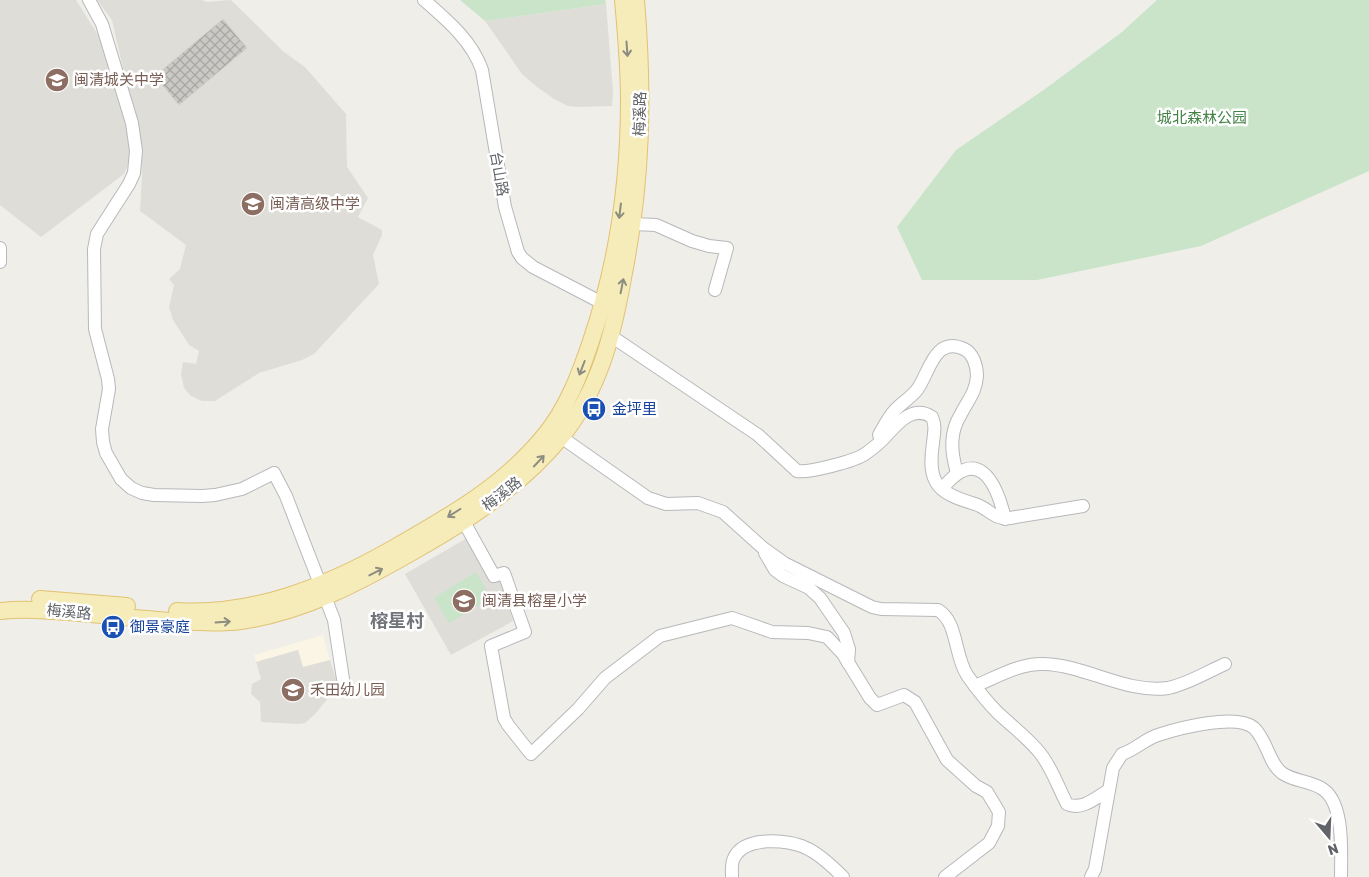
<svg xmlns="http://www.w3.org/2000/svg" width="1369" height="877" font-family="Rubik,'Noto Sans SC',sans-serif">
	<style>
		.commercial { fill: #faf5e4 }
		.education { fill: #dfddd7 }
		.park { fill: #c9e4c9 }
		.building { fill: url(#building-cross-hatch); stroke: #d4d0c8 }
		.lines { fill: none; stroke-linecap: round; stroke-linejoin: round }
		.minor-casing { stroke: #b6b8bb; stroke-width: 14 }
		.major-casing { stroke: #e0c272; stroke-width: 18 }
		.minor { stroke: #fff; stroke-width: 12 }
		.major { stroke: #f5ecb9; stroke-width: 16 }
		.oneway { stroke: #8d8c80 }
		.labels { text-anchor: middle; stroke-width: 5; stroke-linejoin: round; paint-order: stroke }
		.education-label { font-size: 15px; fill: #785e54; stroke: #fff; text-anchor: start }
		.street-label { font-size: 15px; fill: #606367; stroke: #fff }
		.park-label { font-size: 15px; fill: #438346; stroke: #fff }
		.transit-label { font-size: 15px; fill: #164399; stroke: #fff; text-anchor: start }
		.quarter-label { font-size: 18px; font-weight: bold; fill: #717579; stroke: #fff }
	</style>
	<defs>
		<pattern id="building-cross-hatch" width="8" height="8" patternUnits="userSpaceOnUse" patternTransform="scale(1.25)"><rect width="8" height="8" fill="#cbc9c5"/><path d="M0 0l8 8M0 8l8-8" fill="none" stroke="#a8a7a4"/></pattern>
	</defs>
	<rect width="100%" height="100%" fill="#f0eee9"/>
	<polygon class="commercial" points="323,635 330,660 303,667 298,650 256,662 254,655"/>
	<g class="education">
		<polygon points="0,0 76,0 100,38 131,137 130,161 124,174 41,237 0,205"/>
		<polygon points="97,0 202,0 207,2 231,0 284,52 305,67 346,114 347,167 368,198 358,217 382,230 382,235 373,255 379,284 314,354 302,360 259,373 215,401 202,401 191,396 184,388 181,374 183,362 196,364 199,351 189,345 173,320 169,307 174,285 169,279 180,269 186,245 140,211 142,175 141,147 112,20"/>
		<polygon points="606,4 613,92 612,106 579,107 568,106 554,99 537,87 522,74 485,21"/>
		<polygon points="467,538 501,579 513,621 451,655 405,574"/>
		<polygon points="298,650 303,667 330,660 338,686 315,714 305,723 299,724 261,722 260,702 251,694 252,684 261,679 256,662"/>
	</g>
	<g class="park">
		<polygon points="460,0 605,0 606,4 485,21"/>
		<polygon points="1157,0 1369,0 1369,171 1201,246 1037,280 922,280 897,227 956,150 1045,89 1122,32"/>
		<polygon points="476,572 491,598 449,623 434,598"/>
	</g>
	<polygon class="building" points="223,19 247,48 179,105 155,76"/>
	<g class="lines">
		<g class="minor-casing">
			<g id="minor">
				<polyline points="89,0 102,24 132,123 136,151 134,173 129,184 97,234 94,249 95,329 108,379 109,389 102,429 103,442 106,453 121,479 131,488 142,493 154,495 202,496 215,495 242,489 274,473 286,496 334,620 343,679"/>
				<path d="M424 0C447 20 472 41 482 70L505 207 518 252 522 258 533 267 610 307"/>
				<polyline points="633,224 656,225 692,241 709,246 727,248 715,290"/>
				<polyline points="0,248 0,262"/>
				<path d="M611 336 758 435 797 471C809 473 855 461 865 454 872 449 880 443 886 436 897 424 913 404 932 417 936 426 934 433 933 443 927 483 937 493 975 504 989 508 993 520 1010 518L1083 506"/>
				<path d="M879 435C884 426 889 416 896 409 902 403 910 398 916 391 929 376 933 335 964 349 973 353 977 366 977 376 976 392 968 400 961 414 949 433 951 452 957 473"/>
				<path d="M561 437 648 498 666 504 698 503 723 512 763 548 784 563 872 607 881 609 938 610C958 622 954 655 967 675 976 688 987 702 998 713 1012 726 1028 738 1040 753 1052 768 1058 787 1067 804 1082 811 1097 797 1109 790"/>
				<path d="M942 489C977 445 996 480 1005 519"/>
				<polyline points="464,522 494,576 504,573 525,632 491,646 504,718 508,725 531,754 578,709 605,678 660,636 732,618 772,632 808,633 827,637 843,654 870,698 877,705 904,695 915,702 947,760 976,786 987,792 999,812 998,826 989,843 945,877"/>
				<polyline points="765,553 775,570 783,576 809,588 820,598 844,633 849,649 848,663"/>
				<path d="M975 686C997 677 1020 663 1044 664 1085 665 1127 694 1168 688 1188 684 1207 672 1225 664"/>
				<path d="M732 877C732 871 731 863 734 858 744 836 788 839 806 848 818 853 834 868 843 877"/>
				<path d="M1091 877 1095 869 1113 768 1122 754C1135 750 1145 739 1158 735 1179 728 1237 713 1254 728 1267 740 1269 764 1282 773 1293 781 1309 781 1321 788 1345 801 1341 853 1341 877"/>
			</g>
		</g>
		<g class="major-casing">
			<g id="major">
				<polyline points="40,599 127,606"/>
				<path d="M0 611C27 608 53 611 80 613 111 616 141 619 171 621 195 622 218 624 241 621 304 612 360 582 414 551 469 520 522 485 562 436 599 390 613 335 623 278 642 183 644 96 636 0"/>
				<path d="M177 611C253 616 327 586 392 549 448 517 504 486 545 435 567 408 580 374 591 341 617 265 629 181 629 100 629 67 626 33 623 0"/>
			</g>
		</g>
		<use href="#minor" class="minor"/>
		<use href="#major" class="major"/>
	</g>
	<defs><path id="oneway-shaft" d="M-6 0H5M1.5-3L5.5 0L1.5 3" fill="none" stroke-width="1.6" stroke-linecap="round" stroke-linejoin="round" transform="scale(1.25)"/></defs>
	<g class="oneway">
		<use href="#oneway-shaft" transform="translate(627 49) rotate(86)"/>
		<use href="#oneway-shaft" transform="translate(620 211) rotate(97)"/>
		<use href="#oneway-shaft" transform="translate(622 286) rotate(-79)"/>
		<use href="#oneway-shaft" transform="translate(582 368) rotate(111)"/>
		<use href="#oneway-shaft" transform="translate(539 461) rotate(-47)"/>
		<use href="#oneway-shaft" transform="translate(454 513) rotate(148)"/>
		<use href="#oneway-shaft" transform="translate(376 572) rotate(-27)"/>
		<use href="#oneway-shaft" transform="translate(223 622) rotate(-4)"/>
	</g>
	<defs>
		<g id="school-disc" transform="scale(1.25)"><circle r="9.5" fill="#8d6e63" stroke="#fff"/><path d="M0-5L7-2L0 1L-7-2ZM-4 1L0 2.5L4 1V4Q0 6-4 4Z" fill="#fff"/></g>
		<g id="bus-disc" transform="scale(1.25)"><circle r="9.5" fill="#1a4fb4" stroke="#fff"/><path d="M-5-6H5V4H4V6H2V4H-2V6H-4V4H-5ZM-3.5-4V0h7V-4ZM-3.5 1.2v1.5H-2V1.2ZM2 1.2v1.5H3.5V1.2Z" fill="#fff"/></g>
	</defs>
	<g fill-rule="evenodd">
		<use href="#school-disc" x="57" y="80"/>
		<use href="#school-disc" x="253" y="204"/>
		<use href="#bus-disc" x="594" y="409"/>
		<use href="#school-disc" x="464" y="601"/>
		<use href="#bus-disc" x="113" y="627"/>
		<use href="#school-disc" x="293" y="690"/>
	</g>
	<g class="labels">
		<g class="education-label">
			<text x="74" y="85">闽清城关中学</text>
			<text x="270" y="209">闽清高级中学</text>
			<text x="482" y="606">闽清县榕星小学</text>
			<text x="310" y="695">禾田幼儿园</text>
		</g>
		<g class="street-label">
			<text transform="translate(640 114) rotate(-89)" y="5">梅溪路</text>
			<text transform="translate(499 174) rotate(80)" y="5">台山路</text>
			<text transform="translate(502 494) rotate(-38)" y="5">梅溪路</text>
			<text transform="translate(69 612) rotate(5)" y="5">梅溪路</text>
		</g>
		<g class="park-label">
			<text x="1202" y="123">城北森林公园</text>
		</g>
		<g class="transit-label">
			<text x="612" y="414">金坪里</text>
			<text x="130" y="632">御景豪庭</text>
		</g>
		<g class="quarter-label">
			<text x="397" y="627">榕星村</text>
		</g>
	</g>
	<g transform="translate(1329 837) rotate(161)" stroke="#ffffff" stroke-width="4" paint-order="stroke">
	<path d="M0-4L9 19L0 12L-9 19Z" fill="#606367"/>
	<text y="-8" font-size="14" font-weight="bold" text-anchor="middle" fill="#606367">N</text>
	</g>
</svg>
